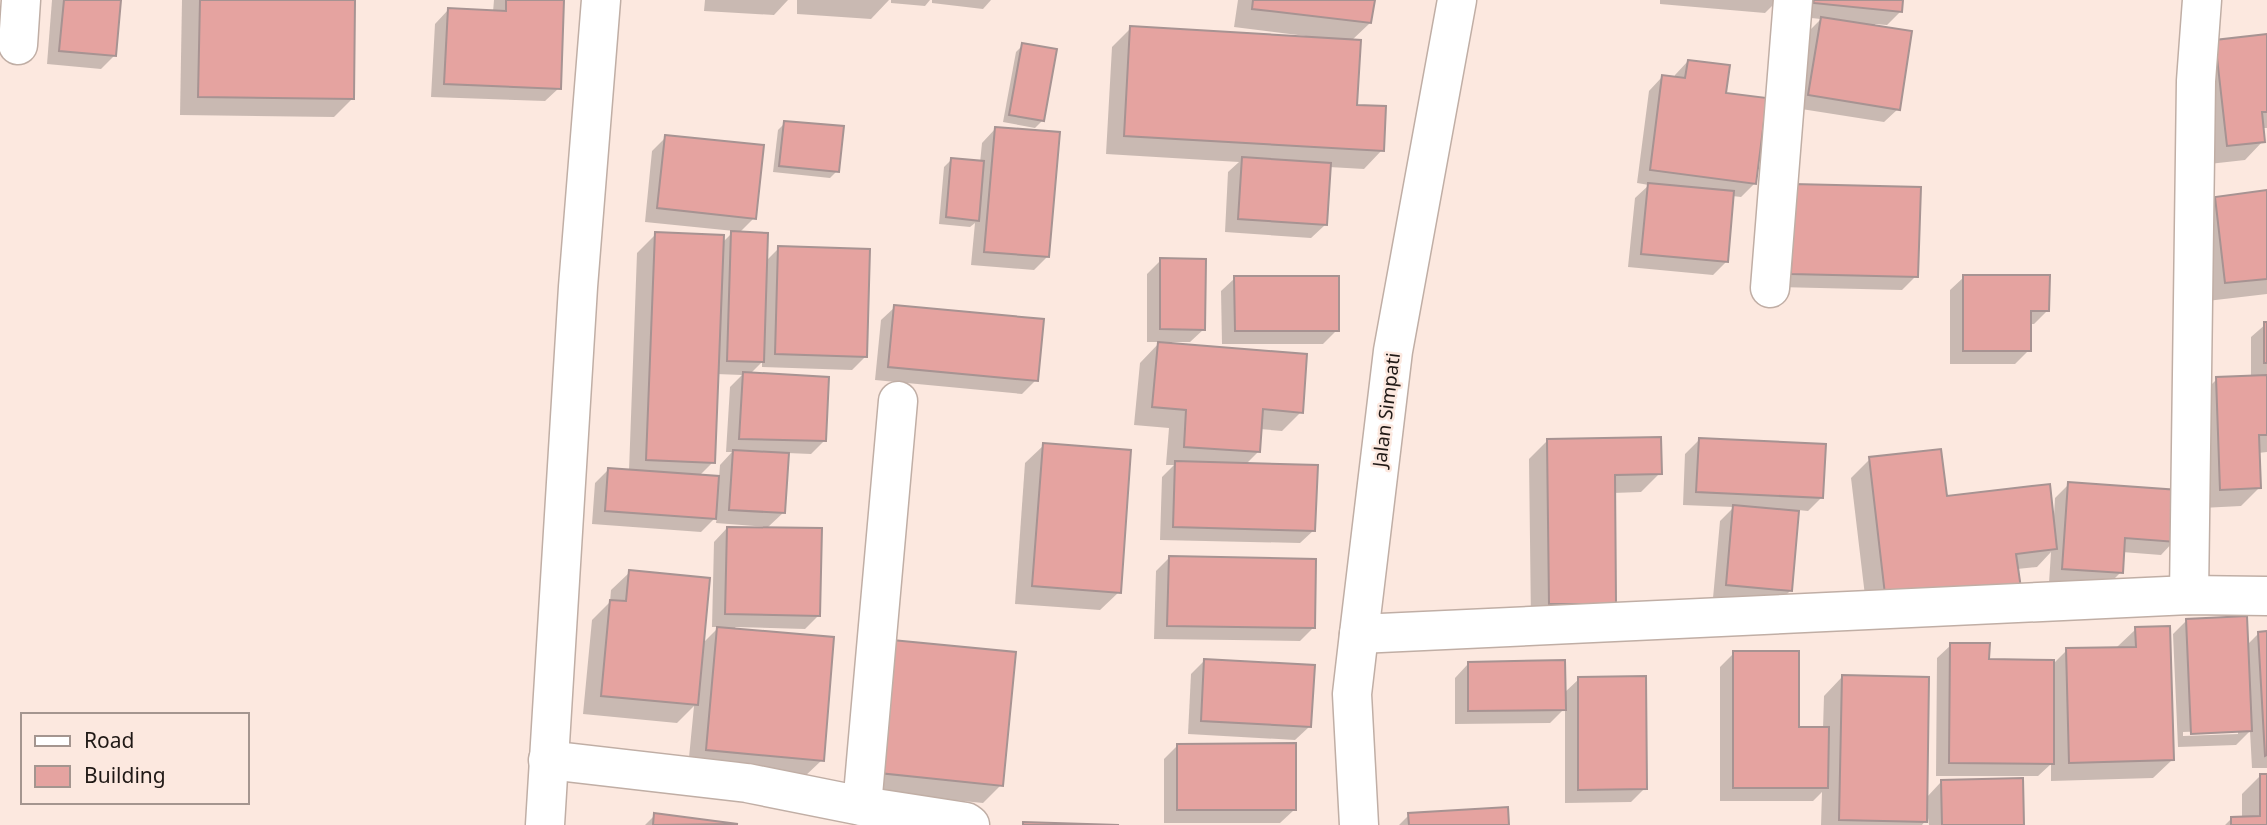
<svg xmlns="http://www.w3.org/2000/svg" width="2267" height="825" font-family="'Noto Sans',sans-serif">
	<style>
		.shadow { fill: #0003; fill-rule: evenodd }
		.building { fill: #e5a3a0; stroke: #a79392; stroke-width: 2 }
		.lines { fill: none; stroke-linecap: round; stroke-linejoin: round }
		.minor-casing { stroke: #c0aea5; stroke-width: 41 }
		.minor { stroke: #fff; stroke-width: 38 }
		.labels { text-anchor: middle; stroke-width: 5; stroke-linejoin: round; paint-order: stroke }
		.street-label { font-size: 19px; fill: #201916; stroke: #fce8df }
	</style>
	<rect width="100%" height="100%" fill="#fce8df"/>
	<g class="shadow">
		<polygon points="52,0 120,0 115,55 101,69 47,64"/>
		<polygon points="182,0 353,0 353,98 334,117 180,115"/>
		<polygon points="494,0 562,0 559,88 545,101 431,97 435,24 448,10 493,12"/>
		<polygon points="705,0 788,0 774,15 704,11"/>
		<polygon points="797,0 889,0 871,19 797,14"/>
		<polygon points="891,0 930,0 925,6 891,3"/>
		<polygon points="932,0 991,0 983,9 932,3"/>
		<polygon points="1238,0 1373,0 1370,23 1351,41 1355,106 1382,150 1364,169 1329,167 1325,225 1311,238 1225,232 1228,172 1239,162 1106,154 1112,47 1131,28 1306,39 1306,36 1234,27"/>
		<polygon points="1660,0 1778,0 1765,13 1660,4"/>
		<polygon points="1802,0 1902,0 1901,11 1887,25 1875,24 1898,109 1884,122 1795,108 1808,32 1821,19 1801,17"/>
		<polygon points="2267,36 2267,128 2262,128 2263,141 2245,160 2209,164 2197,61"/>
		<polygon points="1023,45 1042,121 1035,128 1003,122 1016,52"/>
		<polygon points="1688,61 1724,94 1755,183 1741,197 1732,196 1727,261 1713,275 1628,267 1635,198 1649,185 1637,183 1649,91 1662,77 1674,78 1675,75"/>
		<polygon points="785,123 837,171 830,178 773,172 778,130"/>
		<polygon points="995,129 1048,256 1034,270 971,265 975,223 970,227 939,224 944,167 951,160 980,163 982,143"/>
		<path d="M666 137 754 218 739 233 766 261 779 248 866 356 852 370 762 367V362L750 374 825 440 811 454 787 453 784 512 768 527 716 523 717 516 701 532 592 524 595 483 608 470 629 471 637 253 656 234 721 244 734 231 645 222 652 151ZM716 374 742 375 730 387 726 452H732L720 465 719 478 699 476 713 462Z"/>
		<polygon points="2267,192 2267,294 2207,301 2197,217 2216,198"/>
		<polygon points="1780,199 1916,276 1902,290 1778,287"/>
		<polygon points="1161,260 1204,329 1190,342 1172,342 1172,345 1301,412 1282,431 1260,429 1258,452 1245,465 1314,530 1300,543 1160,540 1162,477 1174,465 1166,465 1169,428 1134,425 1140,363 1160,342 1147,342 1147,274"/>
		<polygon points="1964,277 2048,310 2034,324 2029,324 2029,350 2015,364 1950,364 1950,290"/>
		<polygon points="1235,278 1337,330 1323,344 1222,344 1221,291"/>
		<polygon points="895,307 1036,380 1022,394 875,380 881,320"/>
		<polygon points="2267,323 2267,452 2258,453 2259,488 2241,506 2202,508 2198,398 2217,379 2251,378 2251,337"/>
		<polygon points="1548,440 1660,473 1641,492 1613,493 1615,603 1531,622 1529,459"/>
		<polygon points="1699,440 1822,497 1808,511 1798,510 1791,590 1777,604 1713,598 1720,521 1734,507 1683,505 1685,454"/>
		<polygon points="1044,445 1119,592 1100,610 1015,604 1025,463"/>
		<polygon points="1870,459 1945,498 2052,516 2054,516 2055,498 2069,484 2174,541 2161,555 2122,552 2121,572 2107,586 2049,583 2051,552 2037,567 2017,569 1868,621 1851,478"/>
		<polygon points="727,528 819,615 805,629 735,627 822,760 803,778 688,768 694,706 677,723 583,714 592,620 610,602 611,590 630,572 701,645 719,627 712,627 714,542"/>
		<polygon points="1169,558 1313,628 1300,641 1154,639 1156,571"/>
		<path d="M2187 620 2247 645 2259 633H2267V768H2252L2250 731 2236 745 2178 747 2173 634ZM2238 730V734L2183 736V732Z"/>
		<polygon points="2136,629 2172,760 2153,778 2051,781 2051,764 2038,776 1936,776 1937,658 1951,645 1987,661 2053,664 2067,650 2117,647"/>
		<polygon points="1734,653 1797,729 1823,729 1824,696 1842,677 1926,798 1941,782 2023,825 1929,825 1928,818 1922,825 1821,825 1822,792 1813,801 1720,801 1720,667"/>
		<polygon points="874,660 1001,785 983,803 861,791"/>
		<polygon points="1205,660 1309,727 1295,740 1188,734 1191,674"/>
		<polygon points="1468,664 1564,693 1579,679 1645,788 1631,802 1565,803 1565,708 1550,723 1455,724 1455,678"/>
		<polygon points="1177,746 1294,810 1280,823 1164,823 1164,759"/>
		<polygon points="2260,776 2267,776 2267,825 2225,825 2231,819 2242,819 2242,794"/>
		<polygon points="655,815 729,825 645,825"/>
		<polygon points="1409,815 1508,825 1399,825"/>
	</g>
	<g class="building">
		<polygon points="64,0 121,0 116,56 59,51"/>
		<polygon points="200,0 355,0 354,99 198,97"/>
		<polygon points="506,0 564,0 561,89 444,84 448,8 506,11"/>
		<polygon points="1253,0 1375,0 1371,23 1252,9"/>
		<polygon points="1814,0 1903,0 1902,12 1813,3"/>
		<polygon points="1821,17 1912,31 1900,110 1808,95"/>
		<polygon points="1130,26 1361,40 1357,105 1386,106 1384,151 1124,136"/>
		<polygon points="2267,34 2267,112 2262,112 2265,142 2227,146 2215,40"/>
		<polygon points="1022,43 1057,49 1044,121 1009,115"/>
		<polygon points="1688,60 1730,65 1726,93 1767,98 1756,184 1650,170 1662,75 1685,78"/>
		<polygon points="784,121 844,126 839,172 779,166"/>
		<polygon points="995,127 1060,132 1049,257 984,252"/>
		<polygon points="665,135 764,145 756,219 657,208"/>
		<polygon points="1242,157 1331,163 1327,225 1238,219"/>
		<polygon points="951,158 984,161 979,221 946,217"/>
		<polygon points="1648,183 1734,191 1728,262 1641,254"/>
		<polygon points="1793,184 1921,187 1918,277 1791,274"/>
		<polygon points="2267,190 2267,279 2225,283 2215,197"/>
		<polygon points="731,231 768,233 764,362 727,361"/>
		<polygon points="655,232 724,235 715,463 646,460"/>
		<polygon points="778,246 870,249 867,357 775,354"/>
		<polygon points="1160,258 1206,259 1205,330 1160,329"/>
		<polygon points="1963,275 2050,275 2049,311 2031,311 2031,351 1963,351"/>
		<polygon points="1234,276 1339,276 1339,331 1235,331"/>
		<polygon points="894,305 1044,319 1038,381 888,367"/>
		<rect x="2264" y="322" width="3" height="41"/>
		<polygon points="1158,342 1307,354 1303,413 1263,409 1260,452 1184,447 1186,410 1152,407"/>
		<polygon points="743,372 829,377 826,441 739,439"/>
		<polygon points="2267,375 2267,435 2259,435 2261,488 2220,490 2216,377"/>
		<polygon points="1661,437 1662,474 1615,475 1616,604 1549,604 1547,439"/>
		<polygon points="1699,438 1826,444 1823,498 1696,492"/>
		<polygon points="1043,443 1131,450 1121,593 1032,586"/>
		<polygon points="1941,449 1947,496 2050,484 2057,549 2016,554 2021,588 1886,603 1869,457"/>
		<polygon points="733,450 789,453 785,513 729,510"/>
		<polygon points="1175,461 1318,465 1315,531 1173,527"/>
		<polygon points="608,468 719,476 716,519 605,511"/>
		<polygon points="2068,482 2179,490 2176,542 2125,538 2123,573 2062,569"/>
		<polygon points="1733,505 1799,511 1792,591 1726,585"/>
		<polygon points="727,527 822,528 820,616 725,614"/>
		<polygon points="1169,556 1316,559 1315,628 1167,626"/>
		<polygon points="629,570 710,578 698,705 601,696 610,600 626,601"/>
		<polygon points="2247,616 2252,731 2191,734 2186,619"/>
		<polygon points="2170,626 2174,760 2069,763 2066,648 2136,647 2135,627"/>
		<polygon points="717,627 834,637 824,761 706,750"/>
		<polygon points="2267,631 2267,755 2265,756 2258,632"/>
		<polygon points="892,640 1016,652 1003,786 879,773"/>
		<polygon points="1950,643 1990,643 1989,659 2054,660 2054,764 1949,763"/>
		<polygon points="1733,651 1799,651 1799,727 1829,727 1828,788 1733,788"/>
		<polygon points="1204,659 1315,665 1311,727 1201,721"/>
		<polygon points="1565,660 1566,710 1468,711 1468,662"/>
		<polygon points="1842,675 1929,677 1927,822 1839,820"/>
		<polygon points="1646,676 1647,789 1578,790 1578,677"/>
		<polygon points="1296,743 1296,810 1177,810 1177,744"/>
		<polygon points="2260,774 2267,774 2267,825 2231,825 2231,817 2260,816"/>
		<polygon points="2023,778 2024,825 1942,825 1941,780"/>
		<polygon points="1508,807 1509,825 1409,825 1408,813"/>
		<polygon points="654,813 738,824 653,825"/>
		<polygon points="1023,822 1119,825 1023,825"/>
	</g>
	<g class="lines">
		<g class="minor-casing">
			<g id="minor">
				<polyline points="18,45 21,0"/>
				<polyline points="1770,288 1793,0"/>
				<polyline points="2189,595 2196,81 2202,0"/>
				<polyline points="1359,634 2189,595 2267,596"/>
				<polyline points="548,760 747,783 862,806 966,822 970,825"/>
				<polyline points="862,806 898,401"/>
				<polyline points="545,825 578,287 601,0"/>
				<polyline points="1359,825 1352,694 1359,634 1393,351 1457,0"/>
			</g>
		</g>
		<use href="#minor" class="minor"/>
	</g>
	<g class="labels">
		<g class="street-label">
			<text transform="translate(1386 410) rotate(-83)" y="7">Jalan Simpati</text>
		</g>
	</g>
	<rect x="21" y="713" width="228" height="91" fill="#fce8df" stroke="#a4958f" stroke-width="2"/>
	<rect x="35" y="736" width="35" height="10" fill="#ffffff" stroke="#a4958f" stroke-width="2"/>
	<text x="84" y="748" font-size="21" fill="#201916">Road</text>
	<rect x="35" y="766" width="35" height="21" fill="#e5a3a0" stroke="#a4958f" stroke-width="2"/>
	<text x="84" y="783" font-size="21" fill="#201916">Building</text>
</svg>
